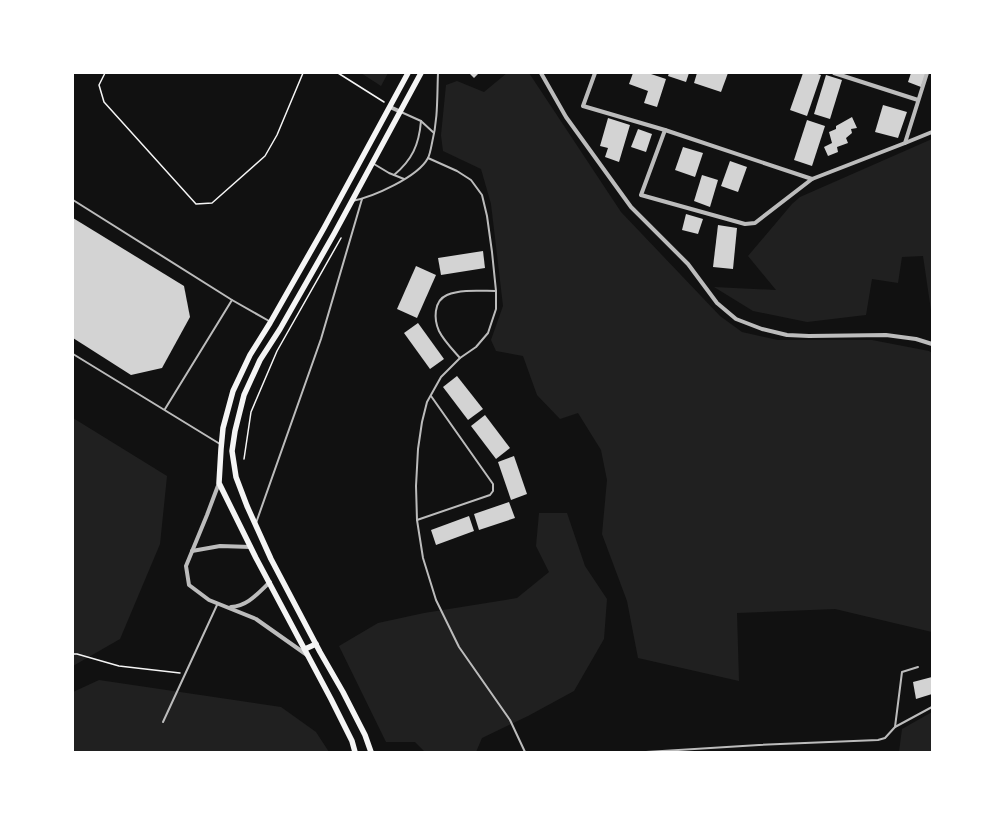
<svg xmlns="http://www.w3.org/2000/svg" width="1005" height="825" font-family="Ubuntu,sans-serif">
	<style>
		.green { fill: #202020 }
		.building { fill: #d3d3d3 }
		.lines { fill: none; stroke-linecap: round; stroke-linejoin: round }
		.path { stroke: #f5f5f5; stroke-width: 1.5 }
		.service { stroke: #bcbcbc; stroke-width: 2 }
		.minor { stroke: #bcbcbc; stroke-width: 4 }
		.secondary { stroke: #f5f5f5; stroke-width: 5.5 }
	</style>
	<rect width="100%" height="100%" fill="#111"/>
	<g class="green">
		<polygon points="361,73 388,73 381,86"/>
		<polygon points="507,73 529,73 621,212 720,316 742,332 778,340 872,340 929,351 932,353 932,632 835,609 737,613 739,681 638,658 627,601 602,534 607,480 601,450 578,413 560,419 537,395 523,356 496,351 491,340 503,306 491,204 481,169 443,151 441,135 446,85 457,81 484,92"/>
		<polygon points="932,139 932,317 923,256 902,257 898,283 872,279 866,315 807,322 753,311 714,287 776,290 748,256 792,204 800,197"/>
		<polygon points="73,418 167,476 160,544 120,639 73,666"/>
		<polygon points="539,513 567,513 585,566 607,599 604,639 574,691 528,716 482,738 476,752 425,752 415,742 386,742 339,646 378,623 424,613 517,598 549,572 536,546"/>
		<polygon points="99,680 281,707 316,732 329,752 73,752 73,692"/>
		<polygon points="932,712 932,752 899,752 902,729"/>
	</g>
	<g class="building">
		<polygon points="469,73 479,73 474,78"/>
		<polygon points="633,73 648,73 666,79 657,107 644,103 648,91 629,84"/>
		<polygon points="669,73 689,73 686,82 668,76"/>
		<polygon points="697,73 728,73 721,92 694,83"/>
		<polygon points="803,73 815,73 821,75 807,116 790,110"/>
		<polygon points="911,73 926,73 921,87 908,82"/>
		<polygon points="826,75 842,80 830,119 814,114"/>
		<polygon points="883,105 907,112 898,138 875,132"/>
		<polygon points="852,117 857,128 851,129 852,133 846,138 848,143 837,147 838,152 828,156 824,147 832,143 829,132 836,129 836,126"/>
		<polygon points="608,118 630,125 619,162 605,157 608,148 600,146"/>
		<polygon points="807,120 825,126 812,166 794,160"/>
		<polygon points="638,129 652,134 646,152 631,147"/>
		<polygon points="683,147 703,153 695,177 675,170"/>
		<polygon points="730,161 747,167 738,192 721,186"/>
		<polygon points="702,175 718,180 710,207 694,201"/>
		<polygon points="686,214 703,219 698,234 682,230"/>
		<polygon points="73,218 184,286 190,317 162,368 131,375 73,338"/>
		<polygon points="718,225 737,228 733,269 713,267"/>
		<polygon points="483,251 485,268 441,275 438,258"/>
		<polygon points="416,266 436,275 417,318 397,309"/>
		<polygon points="418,323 444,359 430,369 404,333"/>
		<polygon points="457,376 483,409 468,420 443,387"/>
		<polygon points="485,415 510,448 496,459 471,426"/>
		<polygon points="514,456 527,494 511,500 498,462"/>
		<polygon points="509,502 515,518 479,530 474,514"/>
		<polygon points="469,516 474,531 436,545 431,530"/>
		<polygon points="932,677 932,694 916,699 913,682"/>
	</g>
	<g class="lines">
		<g class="path">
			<polyline points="105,73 99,85 104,102 196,204 212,203 265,156 277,135 303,73"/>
			<polyline points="338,73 384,102"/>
			<polyline points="244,459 251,412 277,351 341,238"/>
			<polyline points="73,654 77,654 119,666 180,673"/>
		</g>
		<g class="service">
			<polyline points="401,112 421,121 434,133"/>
			<polyline points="428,158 457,171 471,180 482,195 487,216 492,252 496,291 496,309 488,333 476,347 460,358 441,377 427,402 422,422 418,449 416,486 417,520 423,558 436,600 459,647 510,720 525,752"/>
			<polyline points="374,164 389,173 404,179"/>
			<path d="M394 175C412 160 419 145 421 121"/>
			<polyline points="73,200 232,300 269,321"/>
			<path d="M352 201C373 197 418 177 428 158 430 154 431 148 432 143 438 119 437 98 438 73"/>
			<polyline points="73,354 220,444"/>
			<path d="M460 358C453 350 444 341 439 331 434 320 433 301 447 295 461 289 481 291 496 291"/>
			<polyline points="165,409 232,300"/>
			<polyline points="417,520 490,495 493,491 493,484 431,396"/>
			<polyline points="256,523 321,339 362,199"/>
			<polyline points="163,722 217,605"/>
			<polyline points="895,727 932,707"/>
			<polyline points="646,752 759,745 878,740 885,738 895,727 902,672 918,667"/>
		</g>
		<g class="minor">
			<polyline points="541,73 566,117 631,207 688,264 717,303 736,319 762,329 787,335 809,336 886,335 916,339 932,344"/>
			<polyline points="595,73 583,106 665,130 812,179 905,143 927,73"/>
			<polyline points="834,73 918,100"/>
			<polyline points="390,107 401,112"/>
			<polyline points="665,130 641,195 745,224 755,223 812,179"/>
			<polyline points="905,143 932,132"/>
			<polyline points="219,483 207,515 186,566 189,585 209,600 256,619 307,655"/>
			<polyline points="192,551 220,546 251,547"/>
			<path d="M231 607C248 606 258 593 270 582"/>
		</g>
		<g class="secondary">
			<polyline points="305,649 316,644"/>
			<polyline points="355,752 352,741 331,699 256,558 219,483 221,449 223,428 233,391 250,355 270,323 324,228 408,73"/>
			<polyline points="371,752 365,735 343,692 320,652 271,559 247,506 236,477 232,451 235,431 244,395 260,360 280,329 334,234 421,73"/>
		</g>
	</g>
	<rect width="1005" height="825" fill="none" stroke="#ffffff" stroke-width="148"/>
</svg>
